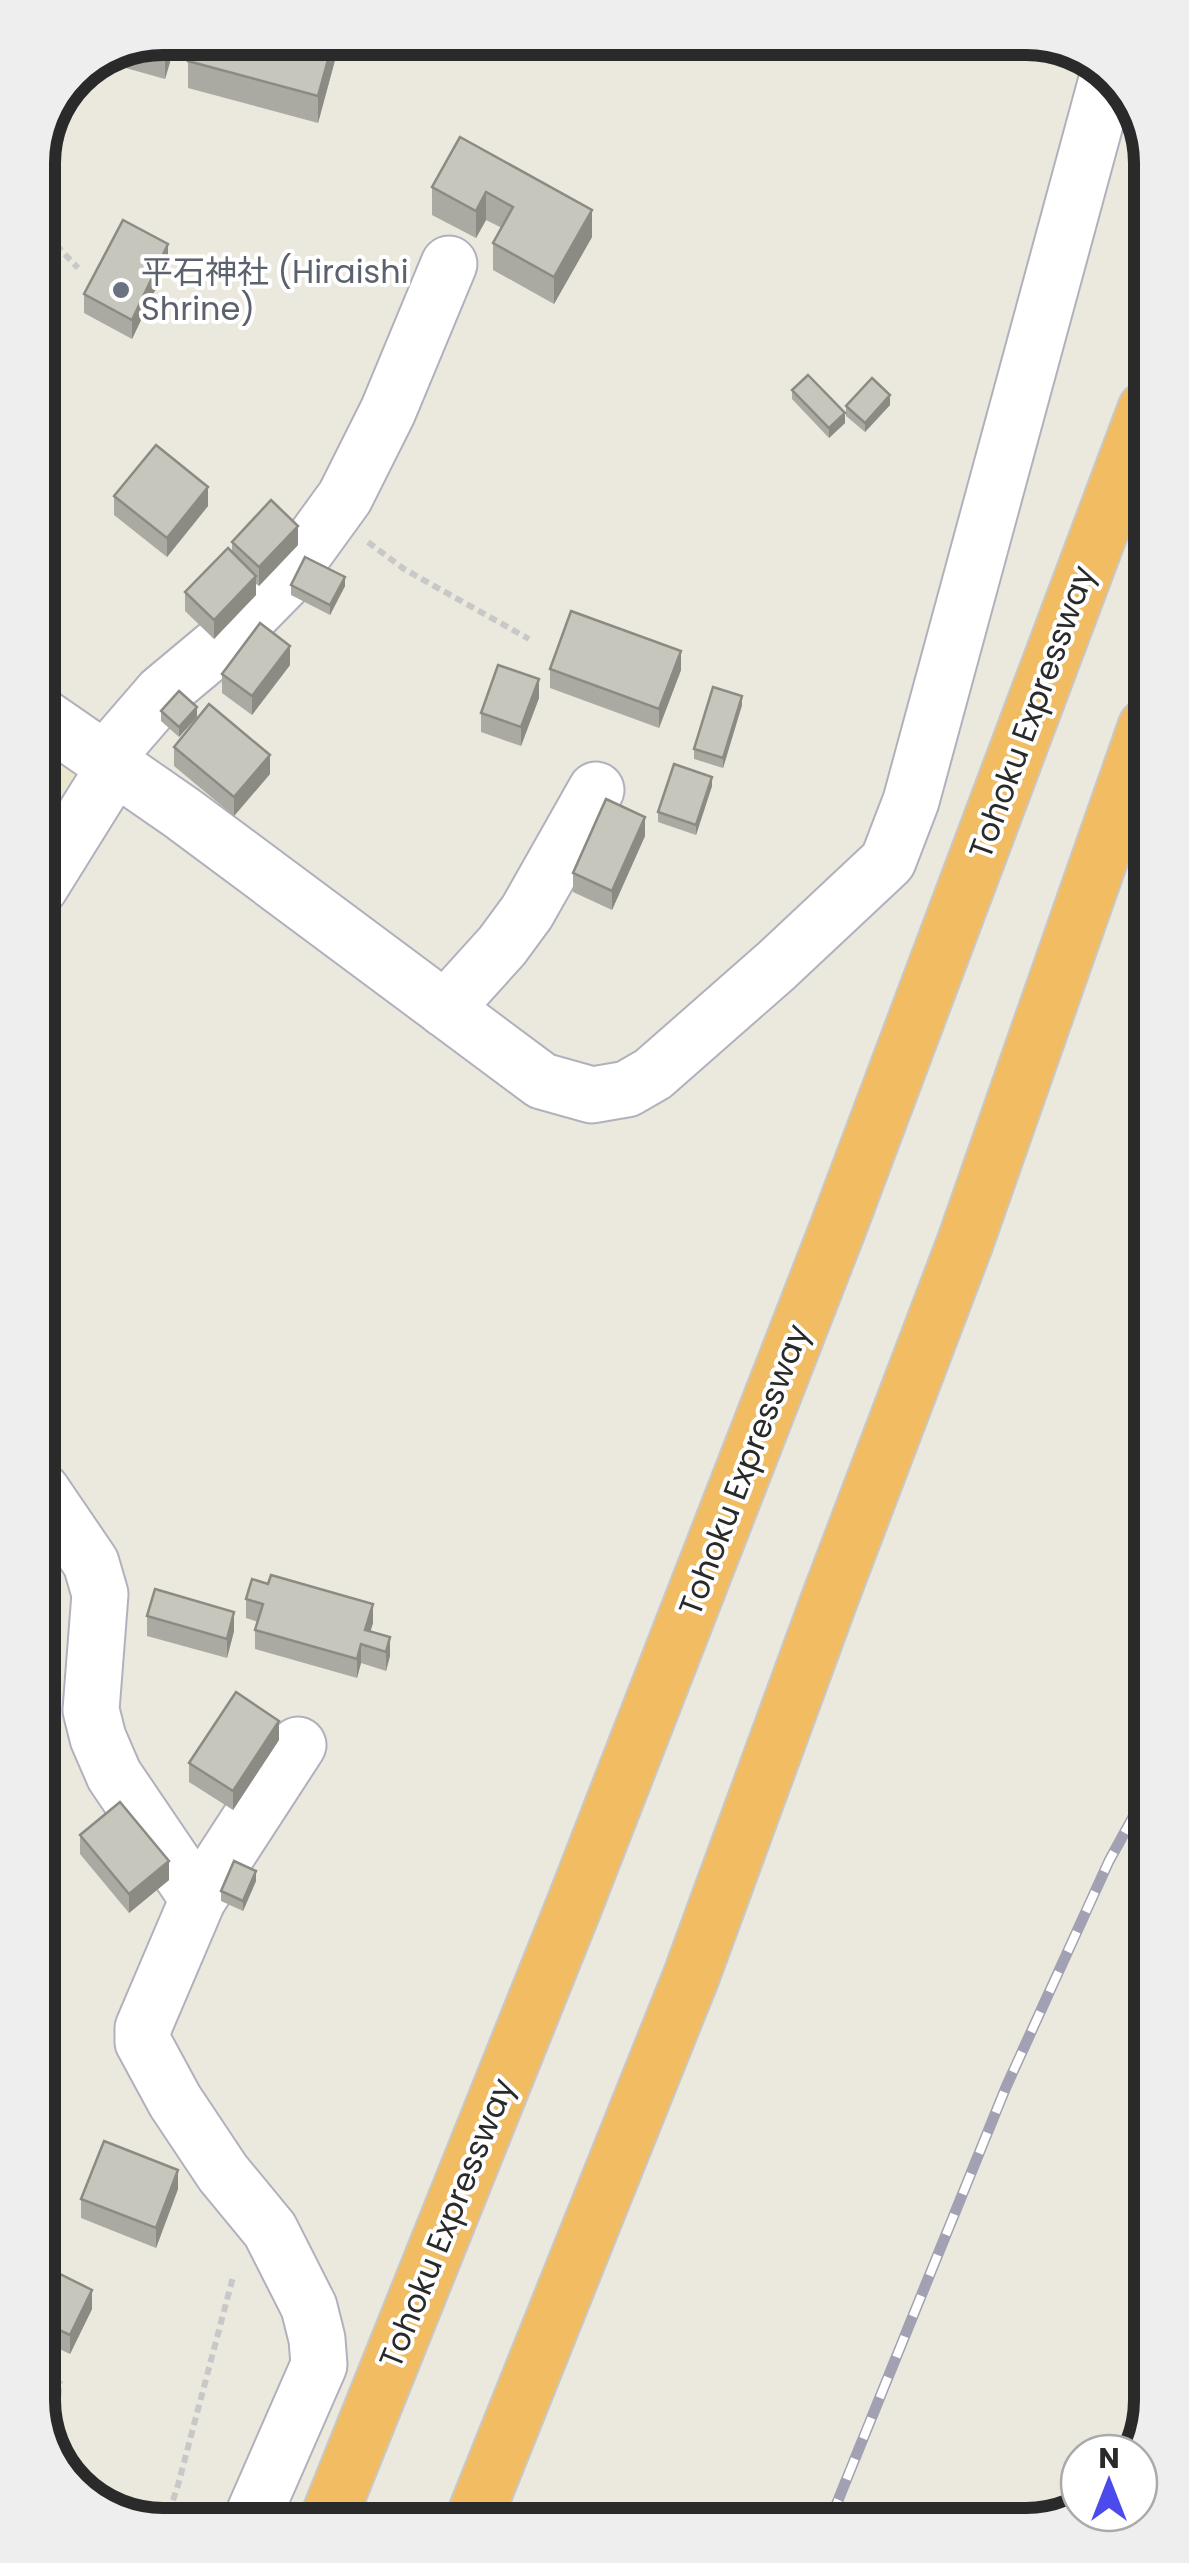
<svg xmlns="http://www.w3.org/2000/svg" width="1189" height="2563" font-family="Poppins,'Noto Sans JP',sans-serif">
	<style>
		.education { fill: #ece8ce }
		.lines { fill: none; stroke-linecap: round; stroke-linejoin: round }
		.minor-casing { stroke: #b1b1bd; stroke-width: 59 }
		.highway-casing { stroke: #c8c8c8; stroke-width: 59 }
		.path { stroke: #c8c8c8; stroke-width: 6; stroke-dasharray: 8 5; stroke-linecap: butt }
		.minor { stroke: #fff; stroke-width: 55 }
		.highway { stroke: #f2bc62; stroke-width: 55 }
		.rail-casing { stroke: #a2a1b3; stroke-width: 11 }
		.rail { stroke: #fff; stroke-width: 8; stroke-dasharray: 22; stroke-linecap: butt }
		.wall { fill: #abaaa2 }
		.shaded-wall { fill: #8b8b84 }
		.building { fill: #c7c6bc; stroke: #8b8b84; stroke-width: 2.5 }
		.worship-dot { fill: #6b7280; stroke: #fff; stroke-width: 4 }
		.labels { text-anchor: middle; stroke-width: 8; stroke-linejoin: round; paint-order: stroke }
		.worship-label { font-size: 32px; fill: #5b616d; stroke: #fff; text-anchor: start }
		.street-label { font-size: 32px; fill: #2a2a2a; stroke: #fff }
		.rim { fill: none; stroke: #2a2a2a; stroke-width: 12 }
	</style>
	<rect width="100%" height="100%" fill="#ebe8de"/>
	<polygon class="education" points="39,738 78,764 79,787 40,836"/>
	<g class="lines">
		<g class="minor-casing">
			<g id="minor">
				<polyline points="39,714 182,813 542,1081 592,1095 627,1089 653,1074 776,966 888,861 911,801 1109,72"/>
				<polyline points="104,760 162,693 229,637 284,581 345,497 388,411 449,264"/>
				<polyline points="40,887 114,768"/>
				<polyline points="445,1009 502,946 527,912 596,790"/>
				<polyline points="42,1491 91,1563 100,1594 91,1710 98,1738 114,1775 198,1899"/>
				<polyline points="249,2525 319,2365 317,2339 309,2307 270,2230 223,2173 175,2101 143,2042 143,2028 198,1899 298,1745"/>
			</g>
		</g>
		<g class="highway-casing">
			<g id="highway">
				<polyline points="472,2523 691,1977 830,1598 965,1243 1146,727"/>
				<polyline points="326,2524 574,1906 838,1228 1146,409"/>
			</g>
		</g>
		<g class="path">
			<polyline points="38,226 78,268"/>
			<polyline points="368,542 404,569 529,639"/>
			<polyline points="59,2461 55,2430 60,2381"/>
			<polyline points="165,2525 178,2485 233,2277"/>
		</g>
		<use href="#minor" class="minor"/>
		<use href="#highway" class="highway"/>
		<g class="rail-casing">
			<g id="rail">
				<polyline points="1129,2453 1151,2403"/>
				<polyline points="830,2520 1006,2087 1109,1861 1150,1786"/>
			</g>
		</g>
		<use href="#rail" class="rail"/>
	</g>
	<g class="wall">
		<polygon points="163,38 177,38 165,79 104,62"/>
		<polygon points="194,38 341,38 318,123 188,88 188,61"/>
		<polygon points="460,137 592,237 554,304 493,270 493,243 502,228 486,220 476,238 432,215 432,187"/>
		<polygon points="168,263 132,339 84,313 84,294"/>
		<polygon points="792,390 845,423 829,438 792,399"/>
		<polygon points="890,405 865,432 846,416 846,406"/>
		<polygon points="114,496 208,506 167,557 114,515"/>
		<polygon points="232,542 298,545 259,586 256,584 256,595 214,639 185,611 185,592 232,552"/>
		<polygon points="291,585 345,586 330,615 291,595"/>
		<polygon points="290,665 252,715 222,693 222,674"/>
		<polygon points="550,669 681,670 659,728 550,688"/>
		<polygon points="539,698 521,746 481,732 481,713"/>
		<polygon points="742,705 723,768 694,759 694,749"/>
		<polygon points="161,711 197,717 179,737 161,721"/>
		<polygon points="174,747 270,774 234,816 174,766"/>
		<polygon points="712,786 696,835 658,822 658,812"/>
		<polygon points="645,836 612,910 573,892 573,873"/>
		<polygon points="246,1599 373,1623 370,1632 390,1656 386,1671 361,1663 357,1678 255,1649 255,1630 258,1622 246,1618"/>
		<polygon points="147,1616 234,1631 227,1658 147,1636"/>
		<polygon points="279,1740 233,1810 189,1782 189,1763"/>
		<polygon points="80,1835 169,1880 129,1913 80,1854"/>
		<polygon points="256,1881 243,1911 221,1901 221,1891"/>
		<polygon points="178,2189 156,2248 81,2218 81,2199"/>
		<polygon points="44,2266 92,2309 70,2354 44,2342"/>
	</g>
	<g class="shaded-wall">
		<polygon points="169,38 177,38 165,79 165,52"/>
		<polygon points="334,38 341,38 318,123 318,96"/>
		<polygon points="486,192 486,220 476,238 476,211"/>
		<polygon points="592,210 592,237 554,304 554,277"/>
		<polygon points="168,244 168,263 132,339 132,320"/>
		<polygon points="890,395 890,405 865,432 865,423"/>
		<polygon points="845,413 845,423 829,438 829,428"/>
		<polygon points="208,487 208,506 167,557 167,538"/>
		<polygon points="298,526 298,545 259,586 259,567"/>
		<polygon points="256,576 256,595 214,639 214,620"/>
		<polygon points="345,577 345,586 330,615 330,605"/>
		<polygon points="290,646 290,665 252,715 252,696"/>
		<polygon points="681,651 681,670 659,728 659,709"/>
		<polygon points="539,679 539,698 521,746 521,727"/>
		<polygon points="742,696 742,705 723,768 723,758"/>
		<polygon points="197,707 197,717 179,737 179,727"/>
		<polygon points="41,741 41,776 40,778 39,744"/>
		<polygon points="270,755 270,774 234,816 234,797"/>
		<polygon points="712,777 712,786 696,835 696,825"/>
		<polygon points="645,817 645,836 612,910 612,891"/>
		<polygon points="373,1604 373,1623 365,1649 365,1630"/>
		<polygon points="234,1612 234,1631 227,1658 227,1639"/>
		<polygon points="390,1637 390,1656 386,1671 386,1652"/>
		<polygon points="361,1644 361,1663 357,1678 357,1659"/>
		<polygon points="279,1721 279,1740 233,1810 233,1791"/>
		<polygon points="169,1861 169,1880 129,1913 129,1894"/>
		<polygon points="256,1871 256,1881 243,1911 243,1901"/>
		<polygon points="178,2170 178,2189 156,2248 156,2228"/>
		<polygon points="92,2290 92,2309 70,2354 70,2335"/>
	</g>
	<g class="building">
		<polygon points="163,38 169,38 165,52 143,46"/>
		<polygon points="194,38 334,38 318,96 188,61"/>
		<polygon points="460,137 592,210 554,277 493,243 513,207 486,192 476,211 432,187"/>
		<polygon points="123,220 168,244 132,320 84,294"/>
		<polygon points="808,375 845,413 829,428 792,390"/>
		<polygon points="872,378 890,395 865,423 846,406"/>
		<polygon points="156,445 208,487 167,538 114,496"/>
		<polygon points="271,500 298,526 259,567 232,542"/>
		<polygon points="228,548 256,576 214,620 185,592"/>
		<polygon points="305,557 345,577 330,605 291,585"/>
		<polygon points="571,611 681,651 659,709 550,669"/>
		<polygon points="260,623 290,646 252,696 222,674"/>
		<polygon points="498,665 539,679 521,727 481,713"/>
		<polygon points="713,687 742,696 723,758 694,749"/>
		<polygon points="179,691 197,707 179,727 161,711"/>
		<polygon points="209,704 270,755 234,797 174,747"/>
		<polygon points="674,764 712,777 696,825 658,812"/>
		<polygon points="606,799 645,817 612,891 573,873"/>
		<polygon points="271,1575 373,1604 365,1630 390,1637 386,1652 361,1644 357,1659 255,1630 263,1604 246,1599 252,1579 268,1584"/>
		<polygon points="155,1589 234,1612 227,1639 147,1616"/>
		<polygon points="236,1692 279,1721 233,1791 189,1763"/>
		<polygon points="120,1802 169,1861 129,1894 80,1835"/>
		<polygon points="234,1861 256,1871 243,1901 221,1891"/>
		<polygon points="104,2141 178,2170 156,2228 81,2199"/>
		<polygon points="44,2266 92,2290 70,2335 44,2323"/>
	</g>
	<circle class="worship-dot" cx="121" cy="290" r="10"/>
	<g class="labels">
		<g class="worship-label">
			<text x="141" y="283">平石神社 (Hiraishi<tspan x="141" dy="37">Shrine)</tspan></text>
		</g>
		<g class="street-label">
			<text transform="translate(1032 712) rotate(-70)" y="11">Tohoku Expressway</text>
			<text transform="translate(744 1470) rotate(-69)" y="11">Tohoku Expressway</text>
			<text transform="translate(447 2223) rotate(-68)" y="11">Tohoku Expressway</text>
		</g>
	</g>
	<path d="M0 0H1189V2563H0ZM163 55H1026A108 108 0 0 1 1134 163V2400A108 108 0 0 1 1026 2508H163A108 108 0 0 1 55 2400V163A108 108 0 0 1 163 55Z" fill="#eee" fill-rule="evenodd"/>
	<path class="rim" d="M163 55H1026A108 108 0 0 1 1134 163V2400A108 108 0 0 1 1026 2508H163A108 108 0 0 1 55 2400V163A108 108 0 0 1 163 55Z"/>
	<g transform="translate(1109 2483)"><circle r="48" fill="#ffffff" stroke="#aaaaaa" stroke-width="2.5"/>
	<path d="M0-8L18 38L0 25L-18 38Z" fill="#4b4aec"/>
	<text y="-15" font-size="28" font-weight="bold" text-anchor="middle" fill="#2a2a2a">N</text>
	</g>
</svg>
